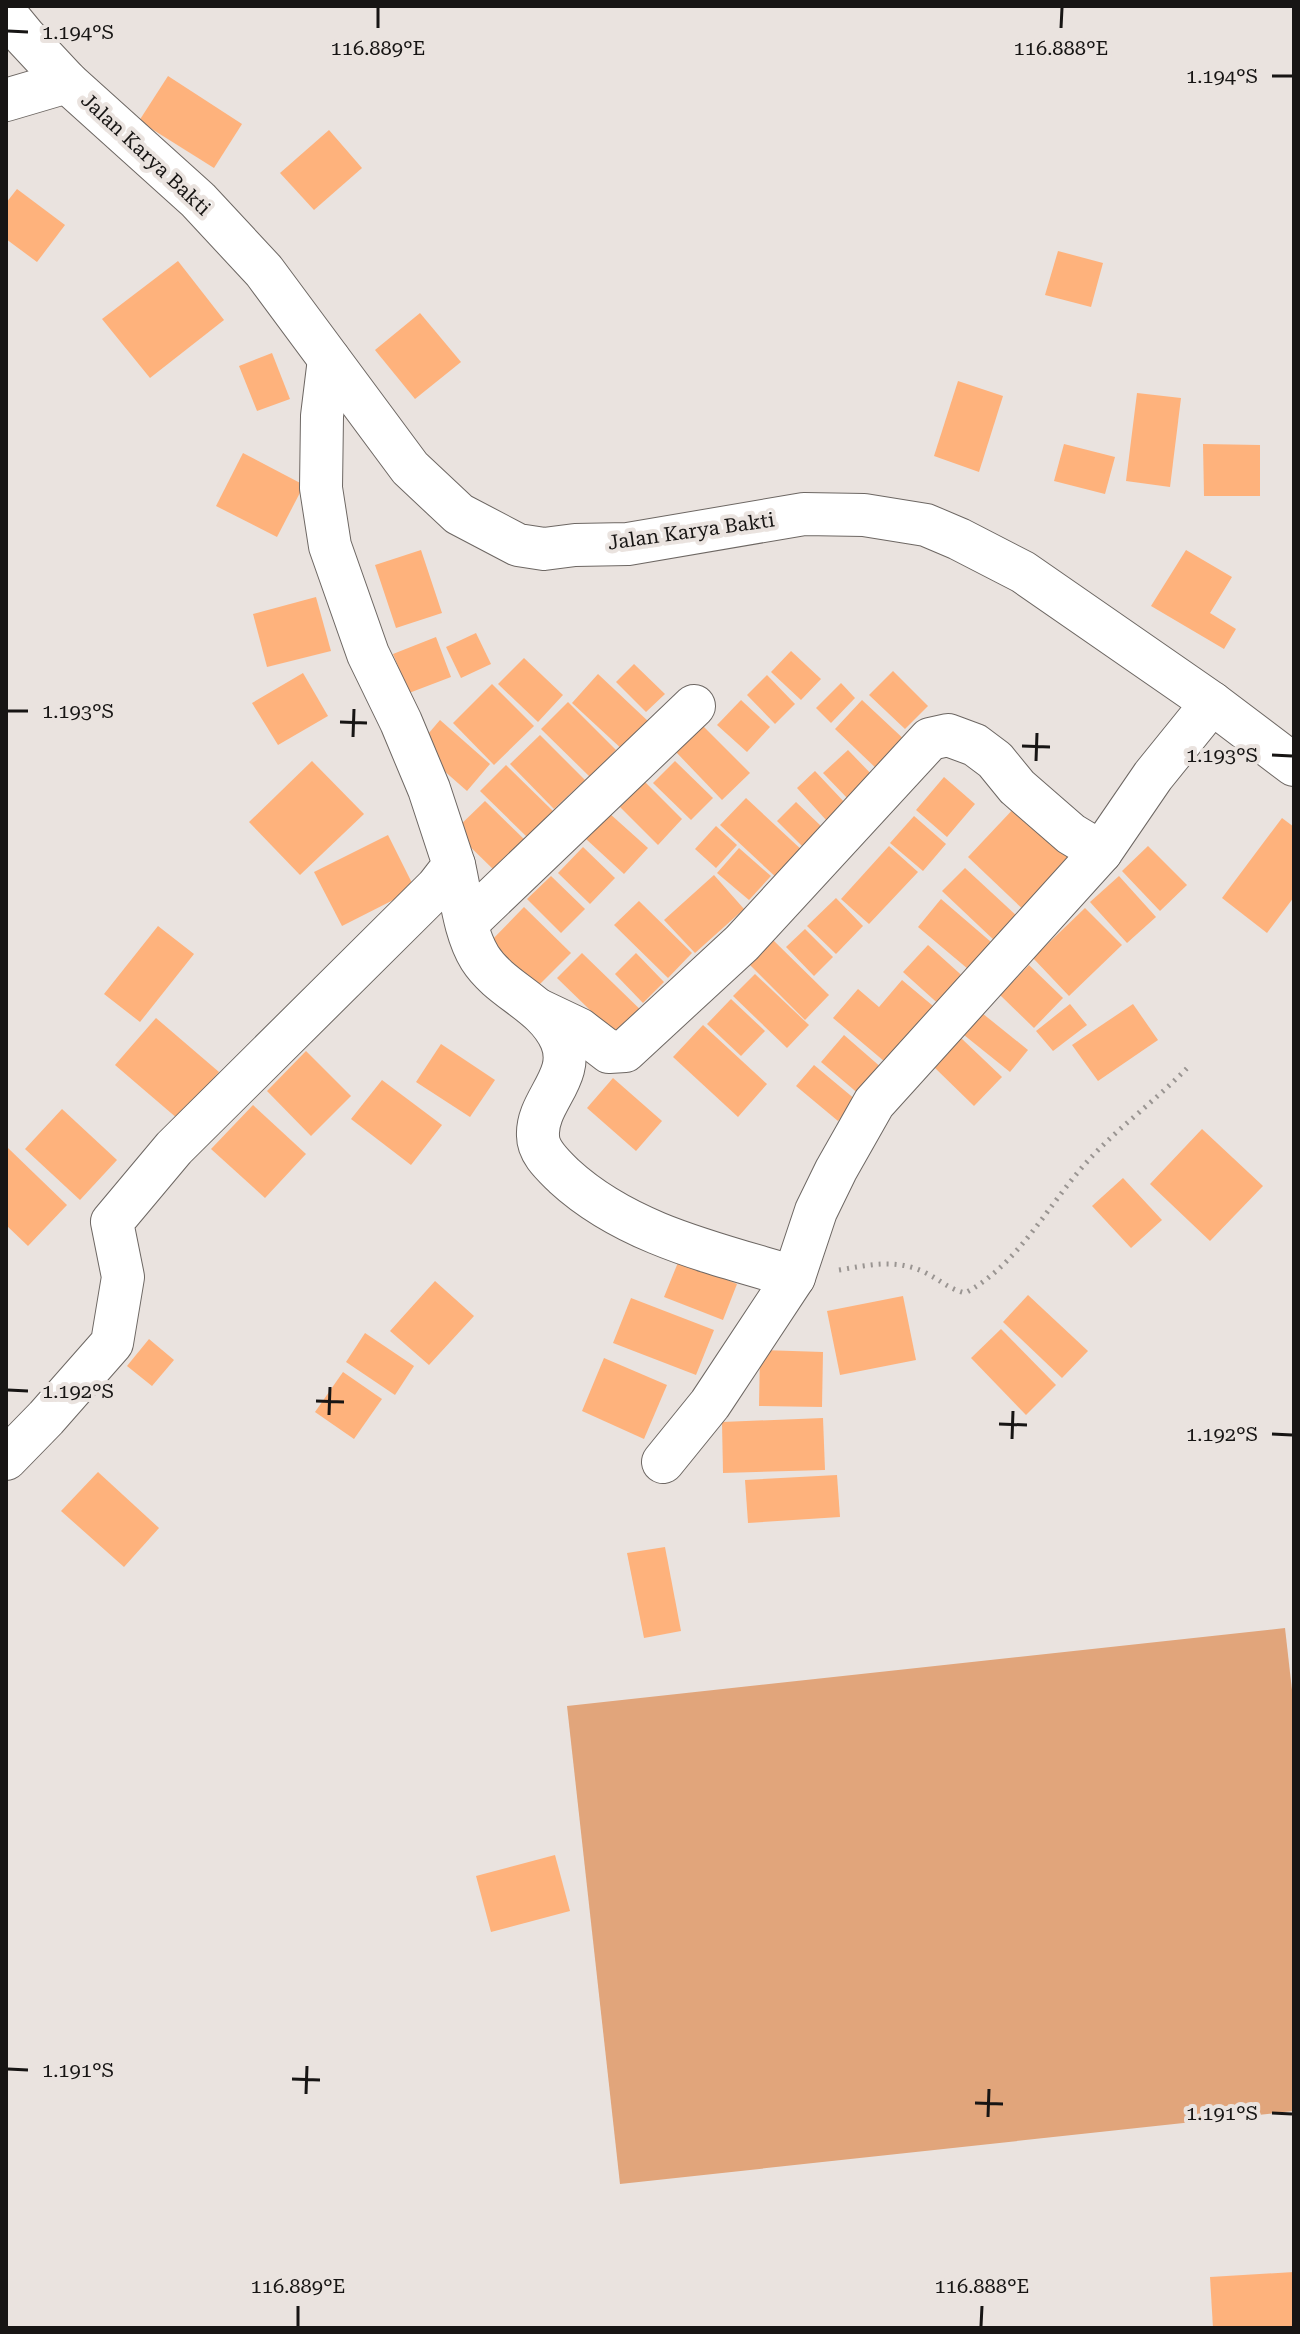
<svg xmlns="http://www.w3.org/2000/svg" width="1300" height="2334" font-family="'Roboto Serif',serif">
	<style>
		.green { fill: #e1a57b }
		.building { fill: #feb27c }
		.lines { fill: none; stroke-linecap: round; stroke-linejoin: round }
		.minor-casing { stroke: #6d6763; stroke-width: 44 }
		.path { stroke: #9a9592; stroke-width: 5; stroke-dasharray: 2 6; stroke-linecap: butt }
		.minor { stroke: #fff; stroke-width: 42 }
		.ticks { fill: none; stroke: #171514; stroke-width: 3 }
		.labels { text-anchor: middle; stroke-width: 8; stroke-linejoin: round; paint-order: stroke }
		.street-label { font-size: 20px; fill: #171514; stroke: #eae3df }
		.ticks-label { font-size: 20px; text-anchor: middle; fill: #171514; stroke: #eae3df; stroke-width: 8; stroke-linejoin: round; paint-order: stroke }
	</style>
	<rect width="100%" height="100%" fill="#eae3df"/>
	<polygon class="green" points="1285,1628 1294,1708 1294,2111 620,2184 567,1706"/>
	<g class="building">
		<polygon points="168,76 242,124 214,168 139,121"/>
		<polygon points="329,130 362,168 314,210 280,173"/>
		<polygon points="17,189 65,225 37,262 6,239 6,203"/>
		<polygon points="1058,251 1103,263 1091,307 1045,295"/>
		<polygon points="178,261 224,320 150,378 102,319"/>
		<polygon points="420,313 461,362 415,399 375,350"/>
		<polygon points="272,353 290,399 257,411 239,366"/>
		<polygon points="958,381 1003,396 979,472 934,456"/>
		<polygon points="1137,393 1181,398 1170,487 1126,481"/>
		<polygon points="1064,444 1115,457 1105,494 1054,481"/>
		<polygon points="1203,444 1260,445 1260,496 1204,496"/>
		<polygon points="243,453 304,485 277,537 216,506"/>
		<polygon points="421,550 442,613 396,628 375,565"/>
		<polygon points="1186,550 1232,577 1210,613 1236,629 1224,649 1151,606"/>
		<polygon points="316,597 331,651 267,667 253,614"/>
		<polygon points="476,633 491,664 461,678 446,647"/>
		<polygon points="436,637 451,677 409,693 393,654"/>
		<polygon points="791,651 821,679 801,700 771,672"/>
		<polygon points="524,658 563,695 538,722 498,684"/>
		<polygon points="634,664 665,694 646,712 616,682"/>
		<polygon points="893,671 928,706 905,729 869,695"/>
		<polygon points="303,673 328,716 278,745 252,703"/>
		<polygon points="598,674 650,723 624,751 572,703"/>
		<polygon points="767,675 795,704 775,724 747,695"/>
		<polygon points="841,683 855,698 831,723 816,708"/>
		<polygon points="492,684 534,726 494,765 453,723"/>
		<polygon points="741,700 770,727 747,752 717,725"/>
		<polygon points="862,700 908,743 880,772 835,729"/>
		<polygon points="568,702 616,750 590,777 541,729"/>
		<polygon points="440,720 490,764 467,791 417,747"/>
		<polygon points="703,726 750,773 722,800 676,752"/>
		<polygon points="540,735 585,780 554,809 510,764"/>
		<polygon points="848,750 875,778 850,801 823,773"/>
		<polygon points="312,761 364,814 300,875 249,822"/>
		<polygon points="675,761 713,798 691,820 653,783"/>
		<polygon points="506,765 553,811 527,837 480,791"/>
		<polygon points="815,771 846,804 827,821 797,788"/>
		<polygon points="944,777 975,804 947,837 916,810"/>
		<polygon points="645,782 682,819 658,845 620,807"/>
		<polygon points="746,798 804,852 779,880 720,825"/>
		<polygon points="485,801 527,842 496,872 454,831"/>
		<polygon points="796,802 822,827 802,846 777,821"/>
		<polygon points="1017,805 1079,864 1029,915 968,857"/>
		<polygon points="609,813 648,848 624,874 586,839"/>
		<polygon points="914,816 946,844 923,871 890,843"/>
		<polygon points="1282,818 1294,827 1294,897 1267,933 1222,898"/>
		<polygon points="716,826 737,845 716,868 695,849"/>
		<polygon points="388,835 415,889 342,926 314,872"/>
		<polygon points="889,846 918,872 869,924 841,899"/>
		<polygon points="1148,846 1187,885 1160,911 1122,871"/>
		<polygon points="583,847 615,878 590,904 558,873"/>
		<polygon points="739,848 771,876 749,900 717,873"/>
		<polygon points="965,868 1019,918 996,942 942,891"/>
		<polygon points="714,875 744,909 695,953 664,920"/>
		<polygon points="551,876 585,909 561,933 527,899"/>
		<polygon points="1119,876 1156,917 1127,943 1090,902"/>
		<polygon points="836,898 863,926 836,954 807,926"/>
		<polygon points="941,899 991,942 968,969 918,927"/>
		<polygon points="639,901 692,953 668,978 614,925"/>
		<polygon points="524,907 571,953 534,990 488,944"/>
		<polygon points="1085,908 1122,945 1069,996 1033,958"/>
		<polygon points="158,926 194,954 140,1022 104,994"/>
		<polygon points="805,929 833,957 814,976 786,947"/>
		<polygon points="771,938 829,995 805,1020 747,962"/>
		<polygon points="928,945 968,981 943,1008 903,972"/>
		<polygon points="582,953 649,1018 624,1043 557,978"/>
		<polygon points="636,953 664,982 643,1003 615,974"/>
		<polygon points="1029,965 1063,998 1034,1028 1000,995"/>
		<polygon points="755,974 809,1025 787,1048 733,996"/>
		<polygon points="902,980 939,1011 891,1067 833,1018 858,989 879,1007"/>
		<polygon points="731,999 765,1031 741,1056 707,1024"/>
		<polygon points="1070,1004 1087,1025 1053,1051 1036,1031"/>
		<polygon points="1133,1004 1158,1040 1098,1081 1072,1045"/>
		<polygon points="982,1013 1028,1050 1010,1072 964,1035"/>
		<polygon points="156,1018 219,1072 178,1119 115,1065"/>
		<polygon points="703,1025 767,1084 738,1117 673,1057"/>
		<polygon points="844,1035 883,1069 860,1095 821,1062"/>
		<polygon points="961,1038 1002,1077 974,1106 934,1067"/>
		<polygon points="441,1044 495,1080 470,1117 416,1082"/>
		<polygon points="306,1051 351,1096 311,1136 267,1091"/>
		<polygon points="814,1065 856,1100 838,1121 796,1086"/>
		<polygon points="613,1078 662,1121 636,1151 587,1108"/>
		<polygon points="382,1080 442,1125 411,1165 351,1119"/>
		<polygon points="253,1105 306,1154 265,1198 211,1149"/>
		<polygon points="62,1109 117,1160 80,1200 25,1149"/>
		<polygon points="1202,1129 1263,1186 1210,1241 1150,1184"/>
		<polygon points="8,1148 67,1205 28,1246 6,1225 6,1150"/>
		<polygon points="1123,1178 1162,1220 1131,1248 1092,1206"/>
		<polygon points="679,1260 737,1284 723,1320 664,1297"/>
		<polygon points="435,1281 474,1316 429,1365 390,1331"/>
		<polygon points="1028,1295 1088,1351 1062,1378 1003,1322"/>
		<polygon points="903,1296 916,1360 840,1375 827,1311"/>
		<polygon points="631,1298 714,1330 696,1375 613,1343"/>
		<polygon points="1001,1329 1056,1385 1026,1415 971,1358"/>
		<polygon points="365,1333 414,1366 395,1395 346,1362"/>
		<polygon points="149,1339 174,1360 152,1386 127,1366"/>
		<polygon points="760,1350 823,1352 822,1407 759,1406"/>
		<polygon points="604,1358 667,1385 644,1439 582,1411"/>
		<polygon points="343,1372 382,1399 354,1439 315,1412"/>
		<polygon points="823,1418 825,1470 723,1473 722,1422"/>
		<polygon points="98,1472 159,1528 124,1567 61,1511"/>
		<polygon points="837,1475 840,1517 748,1523 745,1480"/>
		<polygon points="665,1547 681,1631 644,1638 627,1553"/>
		<polygon points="555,1855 570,1911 491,1932 476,1876"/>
		<polygon points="1294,2272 1294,2328 1213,2328 1210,2277"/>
	</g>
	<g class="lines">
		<g class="minor-casing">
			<g id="minor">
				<polyline points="6,14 25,37 67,82 198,200 264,271 410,468 459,514 518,545 544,549 575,545 628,544 804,514 864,515 926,525 959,539 1023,572 1212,703 1294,765"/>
				<polyline points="6,100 67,82"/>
				<path d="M454 865C461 895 464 932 480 958 501 991 545 1003 561 1040 577 1077 536 1101 538 1136 538 1152 553 1165 564 1176 627 1234 714 1253 794 1277L710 1404 663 1462"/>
				<polyline points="467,923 694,706"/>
				<polyline points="539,1010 579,1029 609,1052 625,1051 742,943 930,739 948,735 975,745 995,760 1017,787 1071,834 1101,852 1153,776 1212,703"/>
				<polyline points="794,1277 816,1211 836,1170 874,1103 1101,852"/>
				<polyline points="6,1459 46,1418 112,1343 123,1277 112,1222 174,1148 437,887 454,865 429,789 401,722 368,654 330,546 321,488 322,416 329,359"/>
			</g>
		</g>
		<path class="path" d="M839 1270C870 1265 896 1258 926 1273 940 1280 949 1289 965 1293 1018 1265 1047 1206 1086 1163 1118 1127 1157 1100 1190 1065"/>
		<use href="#minor" class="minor"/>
	</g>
	<path class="ticks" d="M378 28V8M1061 28 1062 8M8 31 28 32M1272 76H1292M8 711H28M340 722 367 723M353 737 354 709M1022 746 1050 747M1272 755 1292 756M1036 761 1037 733M8 1390 28 1391M316 1401 344 1402M329 1415 330 1387M999 1424 1027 1425M1272 1434 1292 1435M1012 1439 1013 1411M8 2069 28 2070M292 2079 320 2080M306 2094 307 2066M975 2103 1003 2104M1272 2113 1292 2114M988 2117 989 2089M298 2326V2306M981 2326 982 2306"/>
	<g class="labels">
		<g class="street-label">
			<text transform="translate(146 154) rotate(43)" y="7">Jalan Karya Bakti</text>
			<text transform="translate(691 531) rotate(-8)" y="7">Jalan Karya Bakti</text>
		</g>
	</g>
	<g class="ticks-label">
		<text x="78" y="39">1.194°S</text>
		<text x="378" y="55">116.889°E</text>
		<text x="1061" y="55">116.888°E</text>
		<text x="1222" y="83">1.194°S</text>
		<text x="78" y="718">1.193°S</text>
		<text x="1222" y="762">1.193°S</text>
		<text x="78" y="1398">1.192°S</text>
		<text x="1222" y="1441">1.192°S</text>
		<text x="78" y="2077">1.191°S</text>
		<text x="1222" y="2120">1.191°S</text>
		<text x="298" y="2293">116.889°E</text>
		<text x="982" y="2293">116.888°E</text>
	</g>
	<rect width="1300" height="2334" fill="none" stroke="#171514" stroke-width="16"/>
</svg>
